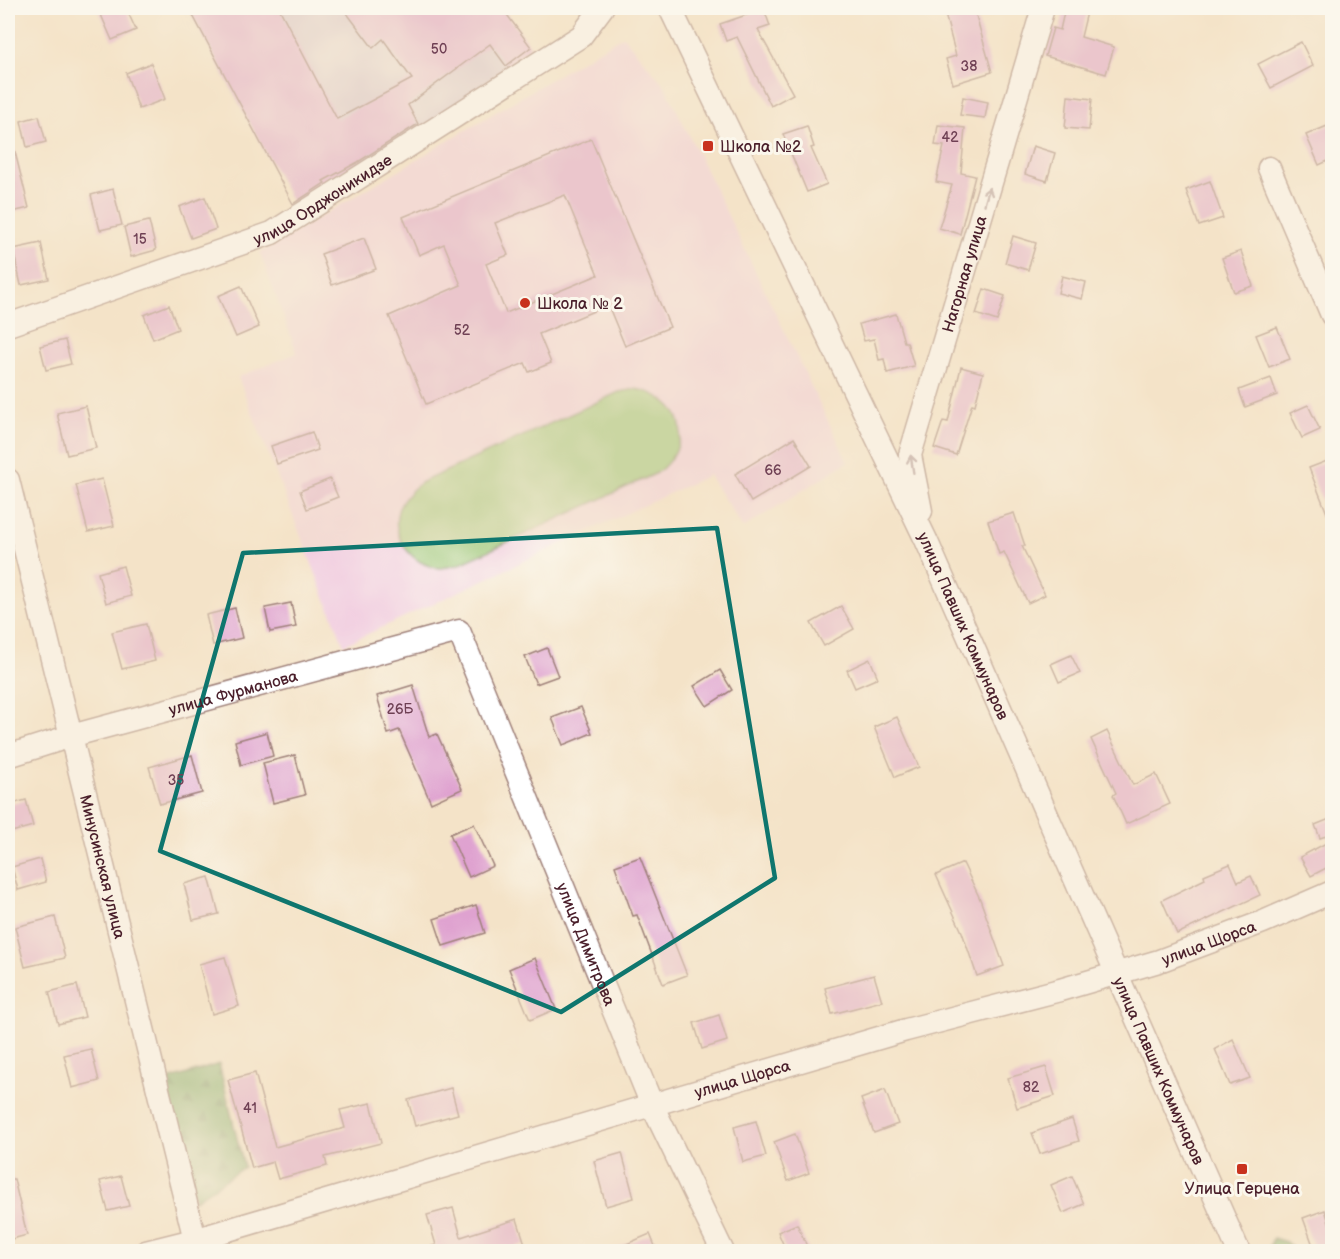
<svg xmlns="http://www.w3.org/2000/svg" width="1340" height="1259" font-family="'Balsamiq Sans',sans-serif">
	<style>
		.built { fill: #f2cfe1 }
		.industrial { fill: #cfbdcf }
		.green { fill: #97c573; stroke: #70724f; stroke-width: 1.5 }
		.forest { fill: url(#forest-firs); stroke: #626448; stroke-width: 1.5 }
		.building { fill: #dfa2d0; fill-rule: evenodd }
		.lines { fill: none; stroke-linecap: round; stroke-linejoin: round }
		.minor-casing { stroke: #9f817a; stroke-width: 25 }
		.minor { stroke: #fff; stroke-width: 22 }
		.oneway { stroke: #ae9aa0 }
		.marked { fill: none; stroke: #0f766e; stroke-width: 4.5; stroke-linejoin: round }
		.poi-dot { fill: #c8321e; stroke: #fbf7ec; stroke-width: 2 }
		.labels { text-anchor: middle; stroke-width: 6; stroke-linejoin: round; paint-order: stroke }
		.number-label { font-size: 14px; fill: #6f4054 }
		.poi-label { font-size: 16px; fill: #4a1f2b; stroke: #fbf7ec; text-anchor: start }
		.street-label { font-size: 16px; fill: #4a1f2b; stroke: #fbf7ec }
	</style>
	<defs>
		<pattern id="forest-firs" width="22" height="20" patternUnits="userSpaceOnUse" patternTransform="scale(1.5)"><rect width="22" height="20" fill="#79aa65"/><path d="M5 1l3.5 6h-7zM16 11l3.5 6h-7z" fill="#658a53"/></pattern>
	</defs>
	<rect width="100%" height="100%" fill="#fbf7ec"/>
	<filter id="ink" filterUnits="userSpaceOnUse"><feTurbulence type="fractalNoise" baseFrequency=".0167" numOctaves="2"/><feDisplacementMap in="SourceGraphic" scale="12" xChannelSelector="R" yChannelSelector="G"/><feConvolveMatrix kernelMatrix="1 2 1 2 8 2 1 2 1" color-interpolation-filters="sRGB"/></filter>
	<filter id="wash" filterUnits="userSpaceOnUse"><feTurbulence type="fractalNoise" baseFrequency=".008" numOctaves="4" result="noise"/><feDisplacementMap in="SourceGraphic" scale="24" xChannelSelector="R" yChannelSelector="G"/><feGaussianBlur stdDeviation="1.35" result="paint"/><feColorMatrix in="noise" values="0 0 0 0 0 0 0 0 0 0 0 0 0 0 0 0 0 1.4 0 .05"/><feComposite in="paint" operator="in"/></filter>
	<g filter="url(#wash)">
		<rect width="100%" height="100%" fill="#f4e3c8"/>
		<polygon class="built" points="623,36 665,86 848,462 743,528 709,475 344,645 238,377 297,353 260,253"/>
		<polygon class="industrial" points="188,8 502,8 531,47 506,66 443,119 378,160 293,204"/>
		<path class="green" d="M636 389C685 398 696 442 657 473L458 565C452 566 445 568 440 568 411 566 389 535 399 508 404 497 412 490 420 483L619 392Z"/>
		<g class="forest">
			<polygon points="219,1064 244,1167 195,1200 165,1081"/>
			<polygon points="1273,1238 1286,1242 1295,1251 1268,1251"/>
		</g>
		<g id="blocks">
			<g class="building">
				<polygon points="98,8 126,8 136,30 112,40"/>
				<polygon points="189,8 279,8 337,119 412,79 383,39 373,48 343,8 502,8 531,47 506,66 490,44 408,105 418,124 358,162 323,181 325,183 293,204"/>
				<polygon points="967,8 969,14 975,12 992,72 953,84 946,59 956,56 945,14"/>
				<polygon points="1065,8 1088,8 1081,37 1114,47 1106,74 1045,56 1053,28 1060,30"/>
				<polygon points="764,9 770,26 758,30 793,94 771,106 737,37 726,41 720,24"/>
				<polygon points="1301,42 1313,66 1271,88 1258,64"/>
				<polygon points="151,63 165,99 139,109 126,73"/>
				<polygon points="1068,96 1092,99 1089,130 1065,128"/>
				<polygon points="963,97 988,102 985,118 960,115"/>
				<polygon points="39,116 46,142 27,147 21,121"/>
				<polygon points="1332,124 1332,159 1319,165 1306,135"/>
				<polygon points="938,125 965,128 961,173 975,176 960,234 939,228 952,185 936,182 944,146 935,145"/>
				<polygon points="807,126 814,147 811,148 827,184 807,192 783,134"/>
				<path d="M591 139 670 327 625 346 608 305 539 334 551 363 529 372 525 363 426 404 389 316 461 285 444 244 419 255 403 217ZM565 195 598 275 506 313 486 264 508 255 495 223Z"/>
				<polygon points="13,144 29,208 8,213 8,145"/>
				<polygon points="1033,146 1055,153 1047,181 1025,174"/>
				<polygon points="1210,181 1223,218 1199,226 1186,190"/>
				<polygon points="113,189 122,225 100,230 91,195"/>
				<polygon points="205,197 216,229 191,238 179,207"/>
				<polygon points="149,221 156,250 131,257 124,227"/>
				<polygon points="1013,236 1036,243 1028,270 1005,263"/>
				<polygon points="364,238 376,269 332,285 321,254"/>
				<polygon points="41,243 49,279 21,285 13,249"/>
				<polygon points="1241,251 1253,286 1234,292 1222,258"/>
				<polygon points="1062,276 1086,282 1082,299 1058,293"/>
				<polygon points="241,286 259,327 236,337 218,296"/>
				<polygon points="984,289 1005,296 997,321 976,314"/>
				<polygon points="169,305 178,329 153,339 144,315"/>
				<polygon points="896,314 904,342 907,342 914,366 887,373 884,359 879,360 874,339 864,341 859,324"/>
				<polygon points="1277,327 1290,359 1269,367 1256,335"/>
				<polygon points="65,340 71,364 46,370 40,346"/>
				<polygon points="961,367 983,373 975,405 972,404 956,455 934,448 943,421 948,422"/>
				<polygon points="1271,378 1277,395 1245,407 1239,390"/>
				<polygon points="1308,405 1320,430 1302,438 1290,413"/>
				<polygon points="86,406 96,448 67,455 57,413"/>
				<polygon points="312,432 318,450 277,464 271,446"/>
				<polygon points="794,438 811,466 751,502 735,474"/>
				<polygon points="1332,459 1332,526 1309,468"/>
				<polygon points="102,479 114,526 88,532 76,485"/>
				<polygon points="330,479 338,497 307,509 300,491"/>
				<polygon points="1014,513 1025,546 1022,546 1045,595 1028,603 1004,552 999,554 988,521"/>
				<polygon points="123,566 131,596 106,603 98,573"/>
				<polygon points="291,603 296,627 270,632 265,608"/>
				<polygon points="841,606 854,629 824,646 811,623"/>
				<polygon points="235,608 242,638 213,645 206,615"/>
				<polygon points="146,624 155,661 122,669 112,632"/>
				<polygon points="547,648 558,676 536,684 525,657"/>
				<polygon points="1071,655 1080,673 1059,682 1051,664"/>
				<polygon points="870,659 878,678 855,688 847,670"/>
				<polygon points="720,670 732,690 707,706 694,686"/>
				<polygon points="413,685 429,737 437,734 462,789 431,803 399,730 388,734 377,696"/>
				<polygon points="581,707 592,733 563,745 552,718"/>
				<polygon points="897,717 919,767 895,777 874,727"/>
				<polygon points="1107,731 1133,785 1156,774 1170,804 1126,824 1113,795 1116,793 1091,739"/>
				<polygon points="267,732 273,756 241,765 235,741"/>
				<polygon points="192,755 202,793 160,804 149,767"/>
				<polygon points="295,755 305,795 273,803 263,763"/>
				<polygon points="26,800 33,826 8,833 8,805"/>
				<polygon points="1332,818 1332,834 1320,838 1315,825"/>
				<polygon points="474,824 493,866 469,877 450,834"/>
				<polygon points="1328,842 1332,850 1332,865 1311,876 1300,857"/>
				<polygon points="640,857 687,975 663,984 637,915 633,916 615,866"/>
				<polygon points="40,859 46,882 18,890 12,867"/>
				<polygon points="963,863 980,899 1004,966 977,976 962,932 936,875"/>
				<polygon points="1230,864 1238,882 1251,876 1260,895 1177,934 1162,900 1205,879 1204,875"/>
				<polygon points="209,877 219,914 193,920 184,884"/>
				<polygon points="476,905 485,933 443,946 434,919"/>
				<polygon points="55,917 65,958 25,967 15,927"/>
				<polygon points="225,957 239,1006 212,1014 199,964"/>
				<polygon points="535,958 556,1009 530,1020 509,969"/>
				<polygon points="874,975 882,1001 832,1014 825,988"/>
				<polygon points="77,985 85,1017 58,1024 49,992"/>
				<polygon points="719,1015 727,1041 702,1049 694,1023"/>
				<polygon points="1233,1039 1250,1078 1230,1085 1215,1049"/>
				<polygon points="91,1049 99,1081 72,1088 64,1055"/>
				<polygon points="1046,1067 1055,1096 1017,1108 1008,1078"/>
				<polygon points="255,1073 275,1147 345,1128 340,1110 371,1103 381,1143 325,1157 327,1166 278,1179 273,1162 252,1168 228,1080"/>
				<polygon points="451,1088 458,1114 415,1126 408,1100"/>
				<polygon points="885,1090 898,1124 874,1133 861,1099"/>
				<polygon points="1072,1119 1079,1141 1040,1154 1032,1133"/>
				<polygon points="756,1121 766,1156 743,1162 734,1127"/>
				<polygon points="795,1134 809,1173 788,1181 774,1142"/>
				<polygon points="622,1153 634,1198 606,1206 594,1161"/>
				<polygon points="121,1176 129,1206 108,1211 100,1181"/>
				<polygon points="1072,1176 1084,1204 1063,1213 1051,1185"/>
				<polygon points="8,1179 14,1179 27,1235 8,1240"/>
				<polygon points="453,1208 461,1237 517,1219 525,1244 502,1251 426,1251 426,1248 436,1245 427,1215"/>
				<polygon points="1325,1210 1332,1231 1332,1251 1315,1251 1303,1218"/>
				<polygon points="797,1224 809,1251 786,1251 778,1232"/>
				<polygon points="650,1234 657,1251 610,1251"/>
			</g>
		</g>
	</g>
	<g filter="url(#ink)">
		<use href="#blocks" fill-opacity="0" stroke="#9f817a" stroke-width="1.5"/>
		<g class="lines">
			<g class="minor-casing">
				<g id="minor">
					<path id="s1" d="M670 8 927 542 1239 1252"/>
					<polyline points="1269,168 1332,315"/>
					<path id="s2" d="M8 325 272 233 581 36 602 8"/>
					<path id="s3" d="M8 480 198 1252"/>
					<path id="s4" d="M921 511 910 455 1043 8"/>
					<path id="s5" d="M8 756 71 736 459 631 652 1105 723 1252"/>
					<path id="s6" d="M146 1252 194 1240 906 1030 1060 990 1159 961 1263 922 1332 892"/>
				</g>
			</g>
			<use href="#minor" class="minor"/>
		</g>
		<defs><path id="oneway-shaft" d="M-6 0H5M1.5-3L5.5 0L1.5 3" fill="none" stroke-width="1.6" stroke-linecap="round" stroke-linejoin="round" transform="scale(1.5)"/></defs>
		<g class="oneway">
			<use href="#oneway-shaft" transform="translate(987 196) rotate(-74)"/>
			<use href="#oneway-shaft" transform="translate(912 464) rotate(-99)"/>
		</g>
	</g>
	<path d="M0 0H1340V1259H0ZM717 528 775 878 561 1012 160 851 243 553Z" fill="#f4e3c8" fill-opacity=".55" fill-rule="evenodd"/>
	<path class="marked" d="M717 528 775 878 561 1012 160 851 243 553Z"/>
	<g class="poi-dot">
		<rect x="702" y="140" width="12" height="12" rx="3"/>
		<circle cx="525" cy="303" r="6"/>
		<rect x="1236" y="1163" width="12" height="12" rx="3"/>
	</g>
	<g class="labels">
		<g class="number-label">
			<text x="439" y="54">50</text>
			<text x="969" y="71">38</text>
			<text x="950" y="142">42</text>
			<text x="140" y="244">15</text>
			<text x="462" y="335">52</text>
			<text x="773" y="475">66</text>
			<text x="400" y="714">26Б</text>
			<text x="176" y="785">35</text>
			<text x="1031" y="1092">82</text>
			<text x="250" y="1113">41</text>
		</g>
		<g class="poi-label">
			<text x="720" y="152">Школа №2</text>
			<text x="537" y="309">Школа № 2</text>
			<text x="1242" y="1194" text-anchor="middle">Улица Герцена</text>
		</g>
		<g class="street-label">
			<text dy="6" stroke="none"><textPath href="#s2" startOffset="340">улица Орджоникидзе</textPath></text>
			<text dy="6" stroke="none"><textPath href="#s4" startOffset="246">Нагорная улица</textPath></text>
			<text dy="6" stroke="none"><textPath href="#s1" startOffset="684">улица Павших Коммунаров</textPath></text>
			<text dy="6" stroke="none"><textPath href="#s5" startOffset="234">улица Фурманова</textPath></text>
			<text dy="6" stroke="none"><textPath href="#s3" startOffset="398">Минусинская улица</textPath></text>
			<text dy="6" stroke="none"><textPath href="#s5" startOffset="806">улица Димитрова</textPath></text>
			<text dy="6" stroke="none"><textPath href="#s6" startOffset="1107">улица Щорса</textPath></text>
			<text dy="6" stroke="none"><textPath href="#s1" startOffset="1170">улица Павших Коммунаров</textPath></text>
			<text dy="6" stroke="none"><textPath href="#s6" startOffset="621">улица Щорса</textPath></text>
		</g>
	</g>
	<rect width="1340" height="1259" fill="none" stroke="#fbf7ec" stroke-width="30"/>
</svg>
